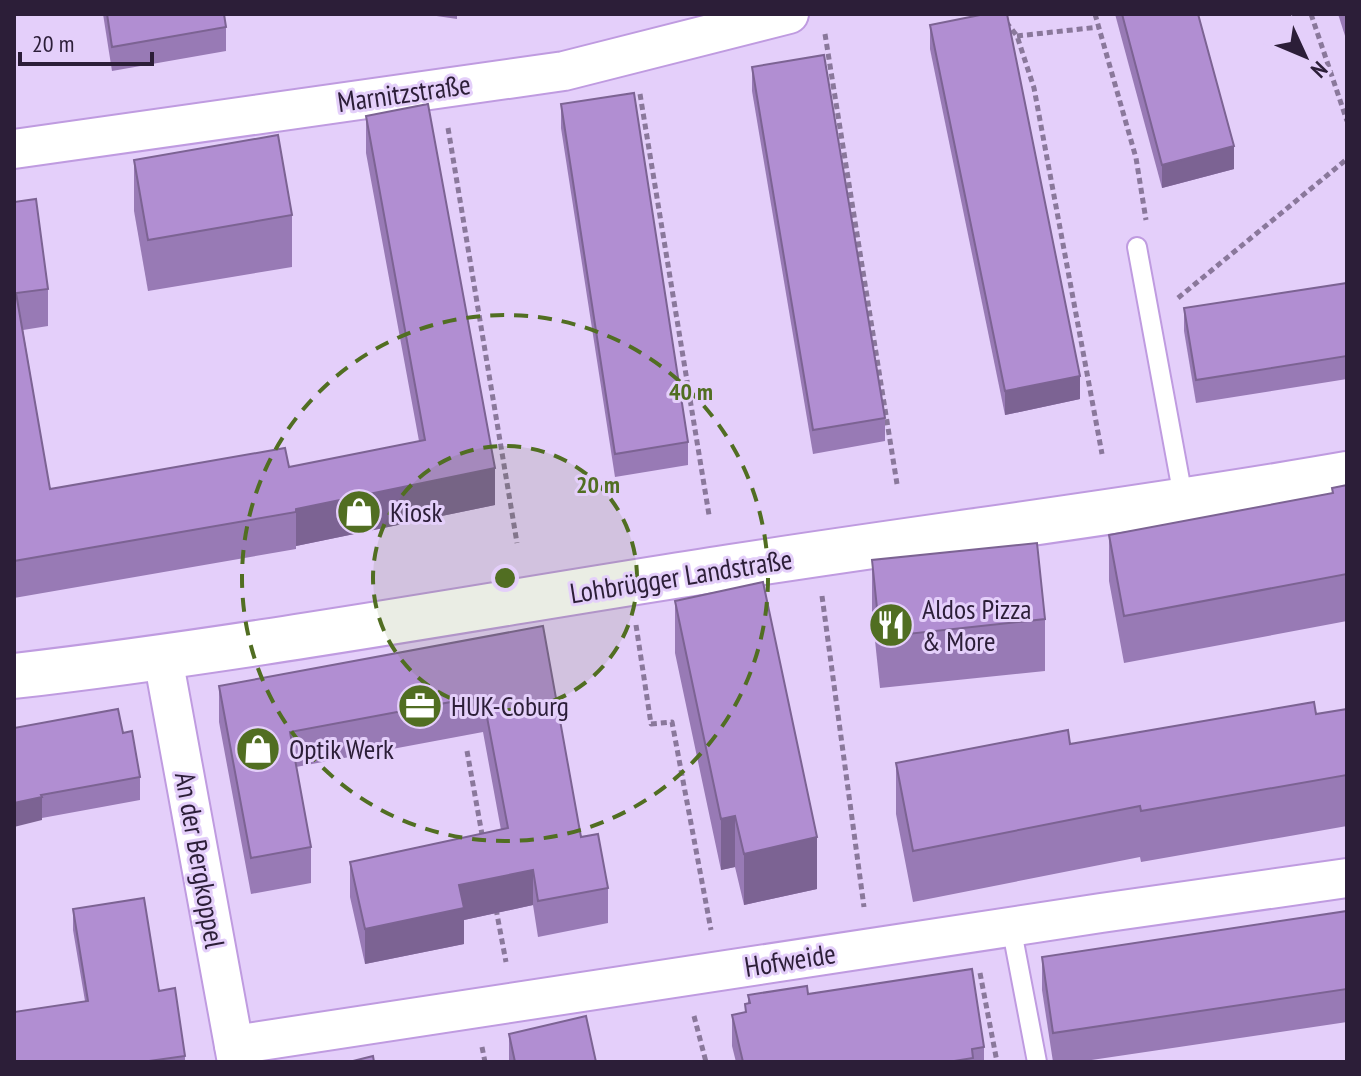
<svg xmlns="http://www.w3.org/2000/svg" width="1361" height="1076" font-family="'PT Sans Narrow',sans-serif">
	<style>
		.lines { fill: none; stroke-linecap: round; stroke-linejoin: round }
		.service-casing { stroke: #bf9be0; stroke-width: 22 }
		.minor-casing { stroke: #bf9be0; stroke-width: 42 }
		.tertiary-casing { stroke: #bf9be0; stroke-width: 48 }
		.path { stroke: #8a789b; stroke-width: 5; stroke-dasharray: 6 4; stroke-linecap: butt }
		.service { stroke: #fff; stroke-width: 18 }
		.minor { stroke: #fff; stroke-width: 38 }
		.tertiary { stroke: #fff; stroke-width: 44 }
		.wall { fill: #987ab5 }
		.shaded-wall { fill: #7c6393 }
		.building { fill: #b18ed2; stroke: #7c6393; stroke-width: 2 }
		.ring { fill: none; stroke: #516e22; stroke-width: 4; stroke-dasharray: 14 10 }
		.labels { text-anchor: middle; stroke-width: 6; stroke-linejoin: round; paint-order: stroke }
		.street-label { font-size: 28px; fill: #2c1e38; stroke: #e4cffa }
		.poi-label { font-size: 28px; fill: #2c1e38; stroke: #e4cffa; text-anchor: start }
		.centre { fill: #516e22; stroke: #e4cffa; stroke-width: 4 }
		.ring-label { font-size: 24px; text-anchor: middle; font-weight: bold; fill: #516e22; stroke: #e4cffa; stroke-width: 6; stroke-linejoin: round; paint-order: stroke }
	</style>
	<rect width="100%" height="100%" fill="#e4cffa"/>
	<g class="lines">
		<g class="service-casing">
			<g id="service">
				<polyline points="1137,247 1184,502"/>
				<polyline points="1011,926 1037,1062"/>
			</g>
		</g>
		<g class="minor-casing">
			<g id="minor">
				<polyline points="14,149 564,71 789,14"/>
				<polyline points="163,658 237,1062"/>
				<polyline points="234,1045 1101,913 1347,878"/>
			</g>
		</g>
		<g class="tertiary-casing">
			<path id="tertiary" d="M14 676C254 648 492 604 731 567 936 535 1142 510 1347 474"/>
		</g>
		<g class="path">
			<polyline points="1000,14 1017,36 1034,88 1102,454"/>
			<polyline points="1095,14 1136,158 1146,220"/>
			<polyline points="1311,14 1347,121"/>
			<polyline points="825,34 897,484"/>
			<polyline points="1017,36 1099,27"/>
			<polyline points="640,94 709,515"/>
			<polyline points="448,128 517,543"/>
			<polyline points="1178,298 1347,159"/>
			<polyline points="822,596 864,907"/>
			<polyline points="636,625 651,724 672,722 711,930"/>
			<polyline points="467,751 483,840"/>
			<polyline points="496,909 506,962"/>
			<polyline points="980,973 997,1062"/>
			<polyline points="694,1016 706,1062"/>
			<polyline points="482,1047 485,1062"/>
		</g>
		<use href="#service" class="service"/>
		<use href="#minor" class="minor"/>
		<use href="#tertiary" class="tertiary"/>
	</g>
	<g class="wall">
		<polygon points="103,14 224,14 226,27 226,51 112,71"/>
		<polygon points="423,14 457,14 457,19"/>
		<polygon points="1115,14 1198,14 1234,169 1162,188"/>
		<polygon points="1338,14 1347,14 1347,42"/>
		<polygon points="930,25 1080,399 1005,415 930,49"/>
		<polygon points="752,67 885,418 885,441 813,454 752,91"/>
		<polygon points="561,104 688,442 688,465 615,477 561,128"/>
		<polygon points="366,116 495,505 296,546 296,549 14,598 14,202 48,289 48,326 23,330 50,489 289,467 419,441 366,153"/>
		<polygon points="134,160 292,215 292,267 148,291 134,211"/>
		<polygon points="1347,283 1347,379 1196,403 1184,331 1184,308"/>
		<polygon points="1347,485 1347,621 1124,663 1109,581 1109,535 1332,493 1332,488"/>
		<polygon points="872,560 1045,619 1045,671 880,688 872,612"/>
		<polygon points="675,601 817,889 744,905 735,867 721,870 675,653"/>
		<polygon points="543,626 581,837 608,888 608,923 538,937 533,905 464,920 464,944 365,964 350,897 350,862 501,830 483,732 296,767 311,847 311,883 251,894 219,722 219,686"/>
		<polygon points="1347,709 1347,826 1141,862 1140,857 913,902 896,814 896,763 1070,744 1316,714"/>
		<polygon points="14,728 123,733 140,777 140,800 42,818 42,820"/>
		<polygon points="73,909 159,991 185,1056 185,1062 14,1062 85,1001 73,930"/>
		<polygon points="1347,911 1347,1022 1078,1062 1053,1062 1042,990 1042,957"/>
		<polygon points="808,994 984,1047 984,1062 736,1062 732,1046 732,1015 745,1012 745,1004 748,1003 748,995"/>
		<polygon points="509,1034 596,1062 509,1062"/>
	</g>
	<g class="shaded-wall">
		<polygon points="1234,146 1234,169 1162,188 1162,165"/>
		<polygon points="1080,376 1080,399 1005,415 1005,391"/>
		<polygon points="495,468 495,505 296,546 296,509"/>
		<polygon points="42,797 42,820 14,827 14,803"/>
		<polygon points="735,816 735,867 721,870 721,819"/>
		<polygon points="817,837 817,889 744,905 744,854"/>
		<polygon points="533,870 533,905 464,920 464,944 365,964 365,929 459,885"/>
	</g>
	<g class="building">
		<polygon points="107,14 224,14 226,27 112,47"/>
		<polygon points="985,14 1007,14 1080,376 1005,391 930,25"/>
		<polygon points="1122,14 1198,14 1234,146 1162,165"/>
		<polygon points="824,55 885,418 813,430 752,67"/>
		<polygon points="634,93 688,442 615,454 561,104"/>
		<polygon points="428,104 495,468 296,509 296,512 14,561 14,202 36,199 48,289 16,293 50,489 285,448 289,467 425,440 366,116"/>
		<polygon points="278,135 292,215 148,240 134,160"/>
		<polygon points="1347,283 1347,356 1196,380 1184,308"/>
		<polygon points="1347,485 1347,574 1124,616 1109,535 1333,493 1332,488"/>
		<polygon points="1037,543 1045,619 880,637 872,560"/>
		<polygon points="763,582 817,837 744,854 735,816 721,819 675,601"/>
		<polygon points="543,626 581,837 598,834 608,888 538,901 533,870 459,885 464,908 365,929 350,862 508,828 483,696 290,732 311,847 251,858 219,686"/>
		<polygon points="1314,702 1316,714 1347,709 1347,775 1141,811 1140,806 913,851 896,763 1068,730 1070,744"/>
		<polygon points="118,709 123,733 132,731 140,777 41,795 42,797 14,803 14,728"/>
		<polygon points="144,898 159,991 175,988 185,1056 142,1062 14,1062 14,1012 88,1001 73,909"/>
		<polygon points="1347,911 1347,989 1053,1033 1042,957"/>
		<polygon points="972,969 984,1047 972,1049 973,1058 948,1062 743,1062 732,1015 746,1012 745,1004 750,1003 748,995 807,986 808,994"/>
		<polygon points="586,1016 596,1062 515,1062 509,1034"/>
		<polygon points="373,1056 374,1062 349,1062"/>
	</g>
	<circle cx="505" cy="578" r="132" fill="#516e22" fill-opacity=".12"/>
	<g class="ring">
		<circle cx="505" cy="578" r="132"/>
		<circle cx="505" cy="578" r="263"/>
	</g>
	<defs>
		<g id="shop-disc" transform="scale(2.3)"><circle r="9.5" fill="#516e22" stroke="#e4cffa"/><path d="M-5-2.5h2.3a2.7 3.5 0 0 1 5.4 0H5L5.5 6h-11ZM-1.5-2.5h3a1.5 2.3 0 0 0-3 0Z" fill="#fff"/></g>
		<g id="restaurant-disc" transform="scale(2.3)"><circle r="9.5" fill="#516e22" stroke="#e4cffa"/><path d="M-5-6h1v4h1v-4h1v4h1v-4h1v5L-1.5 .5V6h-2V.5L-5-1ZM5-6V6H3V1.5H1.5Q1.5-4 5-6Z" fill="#fff"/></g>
		<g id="office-disc" transform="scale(2.3)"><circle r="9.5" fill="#516e22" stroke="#e4cffa"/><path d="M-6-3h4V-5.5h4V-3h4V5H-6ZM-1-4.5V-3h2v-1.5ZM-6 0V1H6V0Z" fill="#fff"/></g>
	</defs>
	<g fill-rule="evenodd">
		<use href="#shop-disc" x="359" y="512"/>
		<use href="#restaurant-disc" x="891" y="625"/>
		<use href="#office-disc" x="420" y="706"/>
		<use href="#shop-disc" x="258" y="749"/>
	</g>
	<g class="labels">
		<g class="street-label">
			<text transform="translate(404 93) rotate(-8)" y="10">Marnitzstraße</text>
			<text transform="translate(681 576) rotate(-9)" y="10">Lohbrügger Landstraße</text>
			<text transform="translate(200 860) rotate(80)" y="10">An der Bergkoppel</text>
			<text transform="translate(790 960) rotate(-9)" y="10">Hofweide</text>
		</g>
		<g class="poi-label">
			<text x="390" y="522">Kiosk</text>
			<text x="922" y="619">Aldos Pizza<tspan x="922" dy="32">&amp; More</tspan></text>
			<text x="451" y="716">HUK-Coburg</text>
			<text x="289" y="759">Optik Werk</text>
		</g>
	</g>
	<circle cx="505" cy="578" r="12" class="centre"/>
	<g class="ring-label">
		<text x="691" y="400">40 m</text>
		<text x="598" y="493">20 m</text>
	</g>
	<rect width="1361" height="1076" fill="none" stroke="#2c1e38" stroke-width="32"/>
	<g transform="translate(1305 56) rotate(134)" stroke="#e4cffa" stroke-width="6" paint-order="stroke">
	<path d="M0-6L14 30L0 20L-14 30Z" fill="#2c1e38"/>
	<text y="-12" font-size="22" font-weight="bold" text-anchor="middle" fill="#2c1e38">N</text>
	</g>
	<path d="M20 52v12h132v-12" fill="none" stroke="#2c1e38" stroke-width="4"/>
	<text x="32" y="52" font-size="24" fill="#2c1e38" stroke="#e4cffa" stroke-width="6" paint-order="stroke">20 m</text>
</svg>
